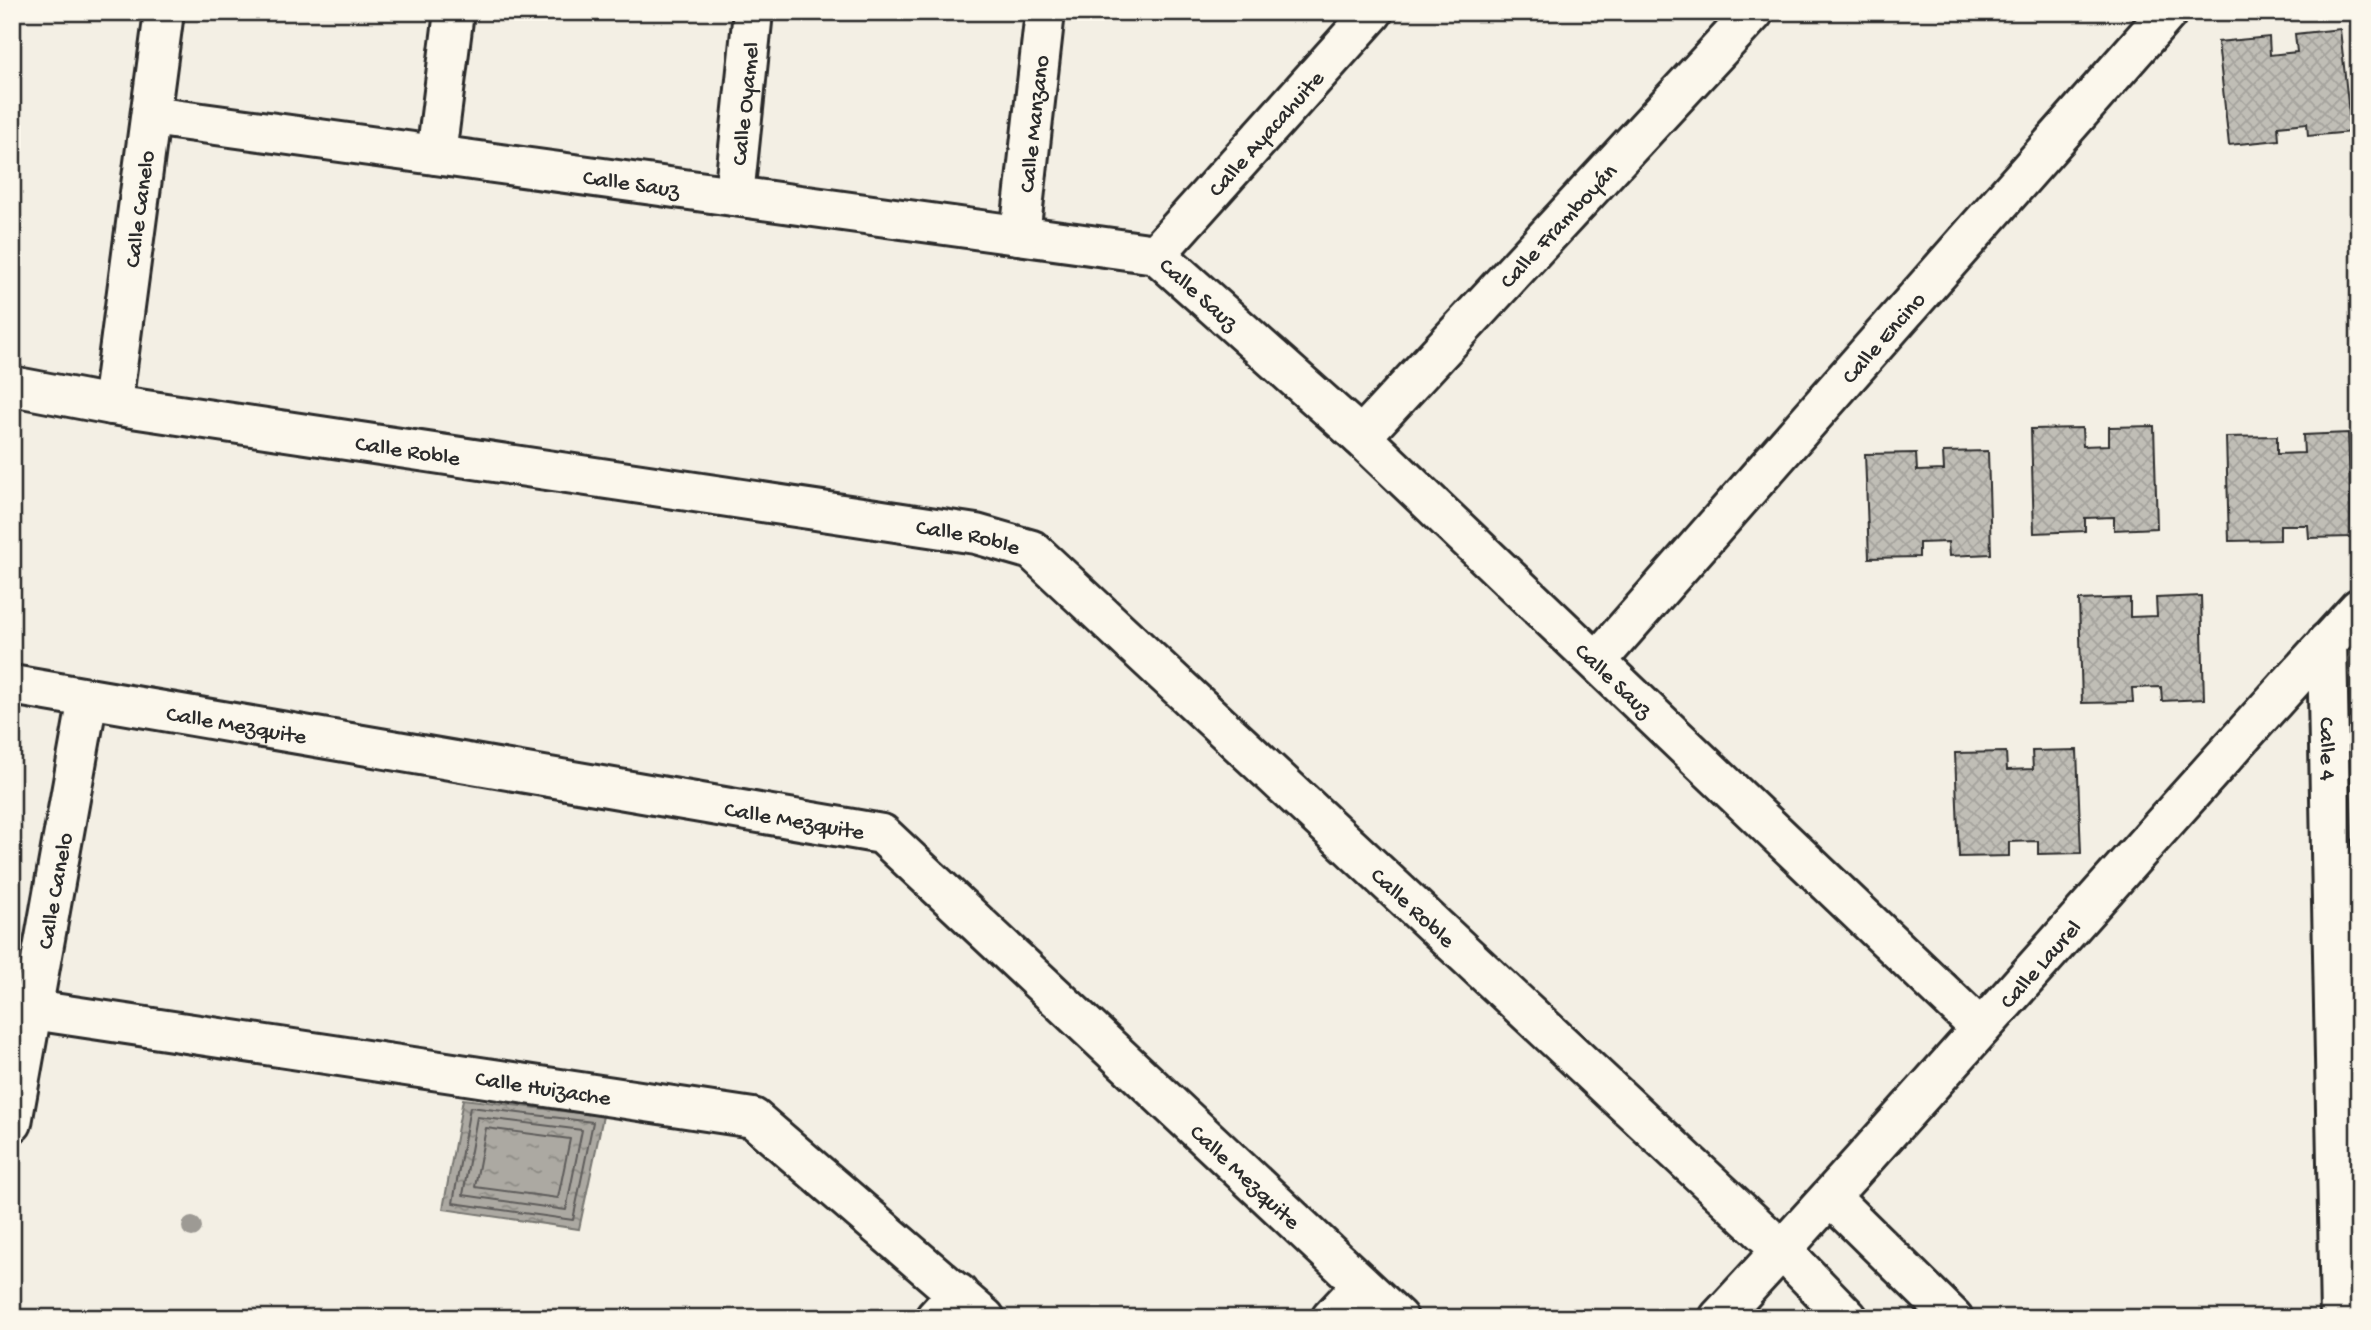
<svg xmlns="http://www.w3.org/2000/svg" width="2371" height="1330" font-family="'Gochi Hand',sans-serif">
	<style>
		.water { fill: url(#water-ripples); stroke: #787772; stroke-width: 2 }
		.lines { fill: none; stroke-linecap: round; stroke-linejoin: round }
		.shore { stroke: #5f5d5b; stroke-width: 2 }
		.building { fill: url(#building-cross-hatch); stroke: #2b2b2b; stroke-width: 2 }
		.street-casing { stroke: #2b2b2b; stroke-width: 44 }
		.secondary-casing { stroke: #2b2b2b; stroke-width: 44 }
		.street { stroke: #fbf7ec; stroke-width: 38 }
		.secondary { stroke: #fbf7ec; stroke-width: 38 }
		.tree { fill: #9d9a94 }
		.labels { text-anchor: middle; stroke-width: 7; stroke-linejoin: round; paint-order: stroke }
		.street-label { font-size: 23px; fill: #2b2b2b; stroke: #fbf7ec }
	</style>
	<defs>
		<pattern id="water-ripples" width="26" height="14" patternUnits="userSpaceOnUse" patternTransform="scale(1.75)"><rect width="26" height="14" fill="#aca9a2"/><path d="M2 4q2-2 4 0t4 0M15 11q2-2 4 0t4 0" fill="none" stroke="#8c8a84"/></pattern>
		<pattern id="building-cross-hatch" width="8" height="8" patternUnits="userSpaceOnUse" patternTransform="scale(1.75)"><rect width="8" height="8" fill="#c0beb6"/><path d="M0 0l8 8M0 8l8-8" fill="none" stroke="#a5a39d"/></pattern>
	</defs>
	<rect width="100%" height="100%" fill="#f3efe4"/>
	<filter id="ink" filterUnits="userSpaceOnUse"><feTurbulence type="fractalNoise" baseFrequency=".0143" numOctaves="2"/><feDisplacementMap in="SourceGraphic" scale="14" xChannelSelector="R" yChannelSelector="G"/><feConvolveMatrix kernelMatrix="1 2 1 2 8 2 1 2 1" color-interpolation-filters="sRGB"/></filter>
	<g filter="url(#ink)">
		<polygon class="water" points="463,1099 603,1116 579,1229 443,1209"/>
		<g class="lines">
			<g class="shore">
				<polygon points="470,1107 593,1122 573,1220 453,1203"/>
				<polygon points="477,1117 582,1130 566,1210 463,1195"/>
				<polygon points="486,1128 570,1139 558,1198 475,1187"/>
			</g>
		</g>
		<g class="building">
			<polygon points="2340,29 2351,132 2308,136 2307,123 2278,126 2279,140 2229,145 2218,42 2269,37 2270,55 2297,52 2295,34"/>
			<polygon points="2154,426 2157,528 2114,530 2114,517 2085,518 2085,531 2034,533 2031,429 2082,428 2083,446 2109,445 2109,427"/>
			<polygon points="2348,433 2352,537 2309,538 2308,525 2280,525 2280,540 2229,541 2226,437 2277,436 2277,454 2304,453 2303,435"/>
			<polygon points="1988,451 1991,554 1949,556 1948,542 1919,543 1919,557 1869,558 1865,454 1916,453 1917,471 1944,470 1943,452"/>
			<polygon points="2201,596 2204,699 2162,701 2161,687 2132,688 2133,702 2082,703 2079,600 2130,598 2130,617 2157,616 2156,598"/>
			<polygon points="2077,750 2081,853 2038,854 2038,841 2009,842 2009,856 1959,857 1955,753 2006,752 2007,770 2033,769 2032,751"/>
		</g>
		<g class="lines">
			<g class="street-casing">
				<g id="street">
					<path id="s1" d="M151 116 1156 254 1361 437 1980 1028"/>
					<polyline points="436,155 454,12"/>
					<path id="s2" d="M734 196 753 12"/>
					<path id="s3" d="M1020 235 1045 12"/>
					<path id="s4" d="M1156 254 1373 12"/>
					<path id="s5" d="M12 386 112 405 976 534 1032 550 1782 1250 1848 1318"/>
					<path id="s6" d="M112 405 164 12"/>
					<path id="s7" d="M1361 437 1754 12"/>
					<path id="s8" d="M2327 642 2340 1318"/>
					<path id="s9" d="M1597 661 2168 12"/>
					<path id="s10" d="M12 685 882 834 1398 1318"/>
					<path id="s11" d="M33 1010 753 1118 985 1318"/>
					<path id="s12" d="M12 1123 88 698"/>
					<polyline points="1831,1198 1953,1318"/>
					<polyline points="935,1318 958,1293"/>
					<polyline points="1331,1318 1362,1285"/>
				</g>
			</g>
			<g class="secondary-casing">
				<g id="secondary">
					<path id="s13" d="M1719 1318C1936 1084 2143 842 2359 608"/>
				</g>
			</g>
			<use href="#street" class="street"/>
			<use href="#secondary" class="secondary"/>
		</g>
		<circle class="tree" cx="192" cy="1227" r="10"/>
	</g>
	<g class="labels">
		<g class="street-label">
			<text dy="8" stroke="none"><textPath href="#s2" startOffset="93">Calle Oyamel</textPath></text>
			<text dy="8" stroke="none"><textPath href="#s3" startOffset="112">Calle Manzano</textPath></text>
			<text dy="8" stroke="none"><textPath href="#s4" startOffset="163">Calle Ayacahuite</textPath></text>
			<text dy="8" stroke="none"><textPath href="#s1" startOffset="485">Calle Sauz</textPath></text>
			<text dy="8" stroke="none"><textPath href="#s6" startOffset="198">Calle Canelo</textPath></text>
			<text dy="8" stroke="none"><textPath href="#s7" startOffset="289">Calle Framboyán</textPath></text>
			<text dy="8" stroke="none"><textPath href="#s1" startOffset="1073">Calle Sauz</textPath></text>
			<text dy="8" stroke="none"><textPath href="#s9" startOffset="432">Calle Encino</textPath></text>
			<text dy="8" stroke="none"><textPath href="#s5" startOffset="401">Calle Roble</textPath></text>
			<text dy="8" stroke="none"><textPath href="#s5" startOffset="968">Calle Roble</textPath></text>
			<text dy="8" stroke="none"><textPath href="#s1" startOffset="1640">Calle Sauz</textPath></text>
			<text dy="8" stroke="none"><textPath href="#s10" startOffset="228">Calle Mezquite</textPath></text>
			<text dy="8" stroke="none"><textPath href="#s8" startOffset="107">Calle 4</textPath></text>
			<text dy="8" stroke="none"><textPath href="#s10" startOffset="794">Calle Mezquite</textPath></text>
			<text dy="8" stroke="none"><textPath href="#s12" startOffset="236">Calle Canelo</textPath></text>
			<text dy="8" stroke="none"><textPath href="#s5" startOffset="1556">Calle Roble</textPath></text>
			<text dy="8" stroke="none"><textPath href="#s13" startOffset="478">Calle Laurel</textPath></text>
			<text dy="8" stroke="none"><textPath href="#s11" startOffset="516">Calle Huizache</textPath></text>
			<text dy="8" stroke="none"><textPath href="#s10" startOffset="1382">Calle Mezquite</textPath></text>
		</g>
	</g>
	<rect width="2371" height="1330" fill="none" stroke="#fbf7ec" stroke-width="42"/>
	<rect x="21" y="21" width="2329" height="1288" fill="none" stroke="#2b2b2b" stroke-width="2.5" filter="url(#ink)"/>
</svg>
